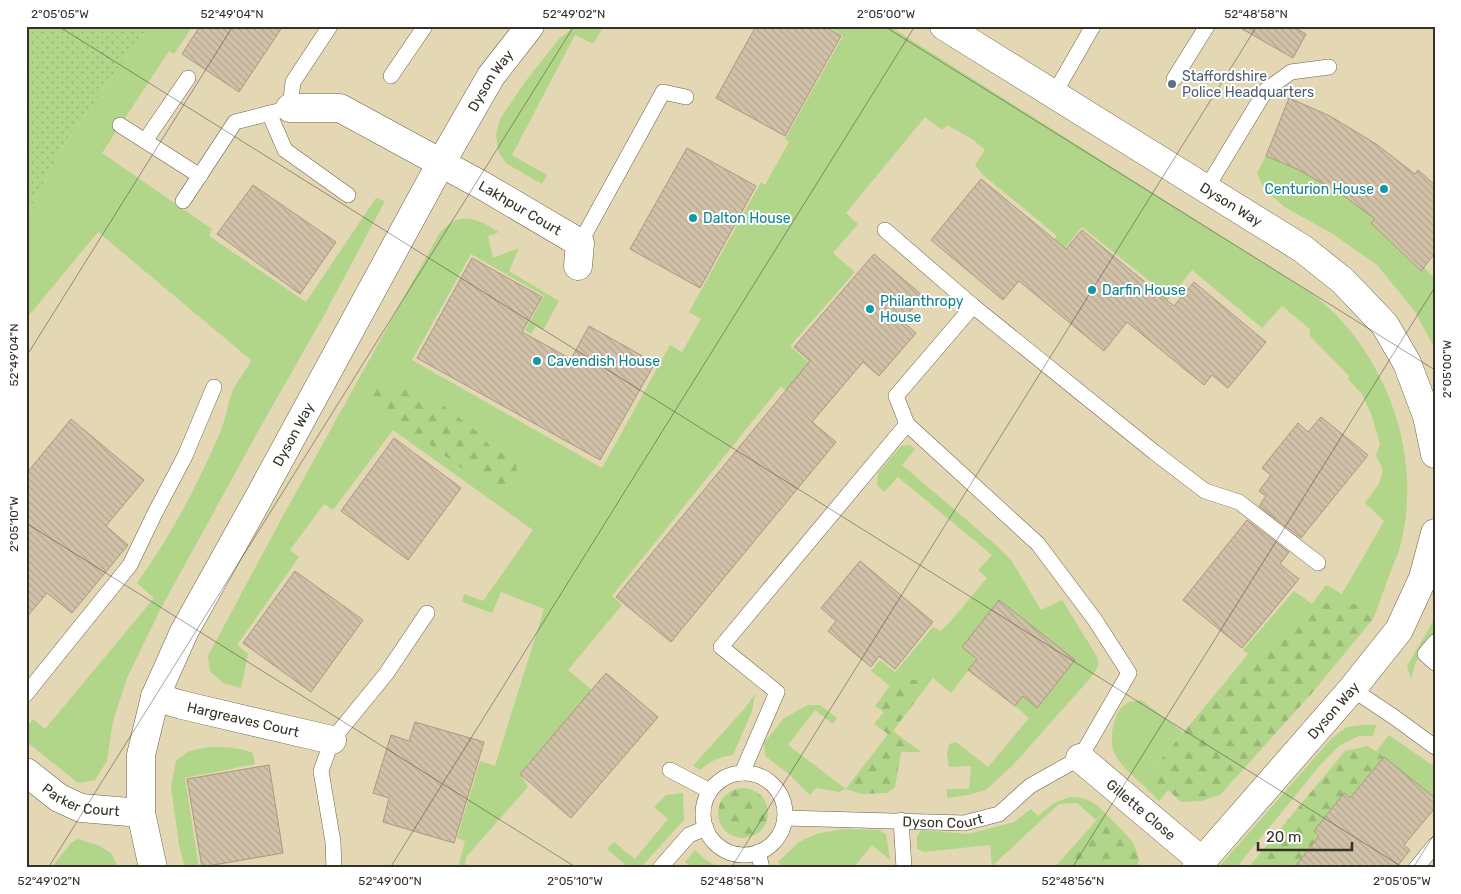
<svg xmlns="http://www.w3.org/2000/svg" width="1461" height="894" font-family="Rubik,sans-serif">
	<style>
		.built { fill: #e4d7b4 }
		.grass { fill: #b1d589; fill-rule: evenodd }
		.forest { fill: url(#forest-firs) }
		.park { fill: url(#park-dots) }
		.building { fill: url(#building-back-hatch); stroke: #a89981 }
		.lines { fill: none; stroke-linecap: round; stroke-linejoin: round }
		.service-casing { stroke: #6b624a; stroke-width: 16 }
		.minor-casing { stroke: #6b624a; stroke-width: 29 }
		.tertiary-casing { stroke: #6b624a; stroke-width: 29 }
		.service { stroke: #fff; stroke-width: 15 }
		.minor { stroke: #fff; stroke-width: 28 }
		.tertiary { stroke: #fff; stroke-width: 28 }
		.ticks { fill: none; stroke: #353126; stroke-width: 1; stroke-opacity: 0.45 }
		.service-dot { fill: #5c6f8a; stroke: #fff; stroke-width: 2 }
		.culture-dot { fill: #0f9aa8; stroke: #fff; stroke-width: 2 }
		.labels { text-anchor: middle; stroke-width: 4; stroke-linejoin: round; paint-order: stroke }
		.service-label { font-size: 14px; fill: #4e5e75; stroke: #fff; text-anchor: start }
		.street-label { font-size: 14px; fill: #353126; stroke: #fff }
		.culture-label { font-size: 14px; fill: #0d838f; stroke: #fff; text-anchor: start }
		.neatline { fill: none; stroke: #353126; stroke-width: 2 }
		.ticks-label { font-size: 12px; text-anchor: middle; fill: #353126 }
	</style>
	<defs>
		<pattern id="forest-firs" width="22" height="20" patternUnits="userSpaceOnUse" patternTransform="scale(1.25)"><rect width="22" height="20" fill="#b1d589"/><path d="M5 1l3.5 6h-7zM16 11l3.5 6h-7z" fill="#99b776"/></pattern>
		<pattern id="park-dots" width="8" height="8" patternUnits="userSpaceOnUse" patternTransform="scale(1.25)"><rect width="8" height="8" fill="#b1d589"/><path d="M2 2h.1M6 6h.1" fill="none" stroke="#99b776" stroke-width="1.8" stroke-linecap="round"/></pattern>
		<pattern id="building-back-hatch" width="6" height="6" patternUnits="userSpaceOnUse" patternTransform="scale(1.25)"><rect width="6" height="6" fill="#d1c1a8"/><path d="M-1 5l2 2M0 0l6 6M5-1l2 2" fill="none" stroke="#b4a690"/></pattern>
	</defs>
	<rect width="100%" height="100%" fill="#ece1c6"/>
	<polygon class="built" points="149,26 1435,26 1435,868 26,868 26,216"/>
	<g class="grass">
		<path d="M149 26H193L174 54 169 51 102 153 212 229 209 236 306 302 376 198 385 201 322 319 261 426 160 610 127 678 113 721 107 761 95 780 78 783 26 741V728L33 719 45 729 154 598 137 583C172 534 198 485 221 430 227 416 228 399 235 386 240 377 247 370 251 360L98 232 26 319V216L65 143Z"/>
		<polygon points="575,26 604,26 593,44 575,35 512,155 547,175 542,184 507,164 499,153 496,135 500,119 525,82 559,39"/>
		<path d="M827 26H889L1313 294C1323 303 1333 311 1341 320 1395 380 1420 465 1401 543 1399 552 1395 560 1392 568 1385 585 1380 602 1373 619L1356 604 1330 600 1222 686 1248 654 1243 650 1294 591 1312 604 1326 585 1342 594 1384 521 1365 503 1379 484 1383 470 1376 455 1380 444 1372 416 1362 394 1348 379 1349 376 1310 336V329L1282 306 1262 328 1192 270 1149 323 1137 313 1157 287 1082 227 1041 277 1031 269 1057 236 982 174 975 165 985 150 972 139 947 125 942 130 925 117 846 213 858 224 833 253 855 272 790 346 840 390 815 418 781 386 612 596 622 605 568 670 592 690 520 773 528 787 466 857 465 868H458L465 841 457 838 480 761 495 766 544 609 501 592 492 613 462 602 464 594 483 601 533 530 393 430 333 510 324 504 290 550 299 557 237 645 248 654 241 688 223 683 210 671 208 656 284 514 439 234C442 230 446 226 451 223 466 212 485 223 499 232L488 236 493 258 519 248 509 271 559 301 543 330 536 326 531 334 525 330 544 296 471 254 412 360 602 468 670 345 682 352 701 319 689 312 761 182 765 185 789 142 785 139 843 36ZM391 412 484 437 491 448 516 459 409 429Z"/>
		<polygon points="1266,156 1297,169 1340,193 1375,219 1371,223 1420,271 1424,267 1435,279 1435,349 1414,310 1377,265 1333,234 1286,208 1264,189 1257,173"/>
		<polygon points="910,445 915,449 902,465 996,545 1011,560 1041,610 1062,600 1096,655 1099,664 1093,675 1013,765 986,790 968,795 947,798 947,789 969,789 971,766 949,767 947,754 949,744 956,742 988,767 1029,718 1015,706 1023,696 1037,707 1075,660 999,600 963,647 977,659 951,693 933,678 926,687 916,680 896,677 890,686 871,671 880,660 895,672 933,627 941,631 955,616 987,578 978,570 992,555 898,477 884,492 877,485 878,473 901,446"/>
		<polygon points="1435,618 1435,633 1415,664 1411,679 1407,666"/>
		<path d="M755 694 752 711 733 755C719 757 710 761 700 770L693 766 745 708Z"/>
		<path d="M1141 700 1183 732 1141 783C1131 774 1121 766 1115 754 1108 741 1113 712 1126 704 1129 701 1136 701 1141 700Z"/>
		<polygon points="808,705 820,705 837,718 833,724 815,710 788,745 846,789 839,792 816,788 810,795 789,774 765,756 764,743 784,718"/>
		<polygon points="1363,725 1376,725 1373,736 1359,736 1339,746 1322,763 1236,868 1218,868 1332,738 1347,727"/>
		<polygon points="1389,735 1435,767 1435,798 1376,752"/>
		<path d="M209 747C225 747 238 747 253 753L255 764 185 778 199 868H185L179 845 171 786 176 761 189 751Z"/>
		<polygon points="683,793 684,820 640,868 629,868 607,849 614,842 635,859 668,819 654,807 666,795"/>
		<path d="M1070 797C1086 797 1093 801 1104 812L1096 820 1077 803 1059 804 992 866 990 845 924 852 917 849V837L921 830 968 834 1014 822 1031 809 1038 816 1054 803Z"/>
		<polygon points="843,829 879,830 886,834 890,860 872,845 853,868 815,868 811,865 809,868 784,868 778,862 799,842 816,834"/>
		<polygon points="78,839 100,846 112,854 118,868 51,868 71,843"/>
		<polygon points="695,850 706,860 719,868 691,868 685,862"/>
	</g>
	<g class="forest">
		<polygon points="381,384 416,393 440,403 484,437 491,448 516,459 517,479 505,492 471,475 409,429 391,412 369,408 368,391"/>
		<polygon points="1330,600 1356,604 1373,619 1312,693 1220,795 1201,801 1181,802 1168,790 1159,801 1141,783 1222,686"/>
		<polygon points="896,677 916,680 926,687 893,731 921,752 901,752 895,787 887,793 861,794 846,789 888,734 874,724 884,712 875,706"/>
		<polygon points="1368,746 1384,757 1350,798 1344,794 1314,831 1319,836 1294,868 1248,868 1345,751"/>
		<circle cx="743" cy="813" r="25"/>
		<polygon points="1104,812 1133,842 1139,859 1137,868 1054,868"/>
	</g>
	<polygon class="park" points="26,26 149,26 65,143 26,216"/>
	<g class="building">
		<polygon points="200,26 283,26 239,92 182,54"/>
		<polygon points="756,26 824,26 841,36 785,136 716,98"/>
		<polygon points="1237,26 1292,26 1306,34 1293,58"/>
		<polygon points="1289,98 1330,116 1376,144 1415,174 1418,170 1435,185 1435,253 1421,271 1371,223 1375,219 1340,193 1297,169 1266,156"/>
		<polygon points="687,148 756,186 700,288 630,249"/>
		<polygon points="981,179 1066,249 1082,230 1174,306 1194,282 1266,342 1228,388 1212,375 1204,385 1127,322 1104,351 1019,281 1003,300 931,240"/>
		<polygon points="253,185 336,242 300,294 217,234"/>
		<polygon points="874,254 923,296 902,321 916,333 879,376 863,362 812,422 836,442 671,642 616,597 810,361 794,347"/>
		<polygon points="472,258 542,297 522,332 571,359 589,326 655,363 600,460 417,358"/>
		<polygon points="1321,417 1368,455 1301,538 1259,506 1266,496 1259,491 1271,475 1262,468 1298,423 1308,432"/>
		<polygon points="71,419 144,480 106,526 128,545 72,613 47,593 26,618 26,474"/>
		<polygon points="394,438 461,488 408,560 341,511"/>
		<polygon points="1247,520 1289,552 1280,564 1299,579 1242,648 1183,600"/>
		<polygon points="860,561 933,622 895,669 879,656 871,667 828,631 836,621 821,608"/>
		<polygon points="295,571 363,620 311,692 243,643"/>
		<polygon points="999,600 1075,660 1037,708 1023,696 1015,706 968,670 977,659 962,647"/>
		<polygon points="606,673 658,717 571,818 520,774"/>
		<polygon points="415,722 484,742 454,843 383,822 389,798 373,793 391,735 409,741"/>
		<polygon points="1384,757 1435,798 1435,808 1404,845 1410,850 1396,868 1294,868 1319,836 1314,831 1344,793 1350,798"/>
		<polygon points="269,765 283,853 202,867 187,779"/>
	</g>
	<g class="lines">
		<g class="service-casing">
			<g id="service">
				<polyline points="391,76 425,26"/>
				<polyline points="1174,79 1207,26"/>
				<polyline points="1054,94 1093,26"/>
				<polyline points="269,113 285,150 348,195"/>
				<polyline points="120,125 200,176"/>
				<polyline points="145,141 188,78"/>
				<polyline points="1206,189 1266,90 1291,72 1329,67"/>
				<polyline points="183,201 235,122 290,108 293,82 330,26"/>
				<polyline points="885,230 973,306 1154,452 1205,491 1239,502 1318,563"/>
				<polyline points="580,243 663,92 686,97"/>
				<polyline points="1435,642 1425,654 1435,663"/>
				<polyline points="1352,689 1394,717 1435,747"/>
				<polyline points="26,694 130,565 155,513 185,456 214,387"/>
				<polyline points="670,770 710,791"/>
				<polyline points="742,773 777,692 721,647 907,424"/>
				<circle cx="744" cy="814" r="41"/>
				<path id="s1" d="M785 818 964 823 999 814 1030 786 1080 758 1129 673 1095 620 1038 544 907 424 896 396 973 306"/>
				<polyline points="901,820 904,868"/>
				<polyline points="758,852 762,868"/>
				<polyline points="334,868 333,842 321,771 332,740 386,674 427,613"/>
				<polyline points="660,868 689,835 706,828"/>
				<polyline points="1416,868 1435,845"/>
			</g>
		</g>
		<g class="minor-casing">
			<g id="minor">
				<path id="s2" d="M290 108H340L485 187 580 243 578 266"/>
				<path id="s3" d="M155 697 182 705 332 740"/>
				<path id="s4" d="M1080 758 1202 861"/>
				<path id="s5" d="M26 772 59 798 81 808 141 813"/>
			</g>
		</g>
		<g class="tertiary-casing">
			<g id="tertiary">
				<path id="s6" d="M944 26 1303 249 1343 281 1385 325 1407 363 1427 416 1435 454"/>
				<path id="s7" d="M153 868 141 813V755L155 697 184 632 258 499 441 163 491 76 530 26"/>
				<path id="s8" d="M1196 868 1352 689 1399 630 1423 578 1435 533"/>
			</g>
		</g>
		<use href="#service" class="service"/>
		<use href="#minor" class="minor"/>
		<use href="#tertiary" class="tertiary"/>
	</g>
	<path class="ticks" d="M58 26 1404 868M884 26 1435 370M26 357 233 26M26 523 577 868M48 868 574 26M390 868 915 26M731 868 1257 26M1072 868 1435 287M1413 868 1435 833"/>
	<circle class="service-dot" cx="1172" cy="84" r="5"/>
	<g class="culture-dot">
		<circle cx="1384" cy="189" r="5"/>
		<circle cx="693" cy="218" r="5"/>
		<circle cx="1092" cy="290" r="5"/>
		<circle cx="870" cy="309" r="5"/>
		<circle cx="537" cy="361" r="5"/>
	</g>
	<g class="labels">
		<g class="service-label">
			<text x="1182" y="81">Staffordshire<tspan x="1182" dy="16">Police Headquarters</tspan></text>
		</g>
		<g class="street-label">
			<text dy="5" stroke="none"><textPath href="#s7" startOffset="876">Dyson Way</textPath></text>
			<text dy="5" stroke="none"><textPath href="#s6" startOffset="338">Dyson Way</textPath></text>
			<text dy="5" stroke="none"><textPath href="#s2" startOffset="256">Lakhpur Court</textPath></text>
			<text dy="5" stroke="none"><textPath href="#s7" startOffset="471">Dyson Way</textPath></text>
			<text dy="5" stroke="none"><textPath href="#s8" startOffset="209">Dyson Way</textPath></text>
			<text dy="5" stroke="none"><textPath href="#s3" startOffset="91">Hargreaves Court</textPath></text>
			<text dy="5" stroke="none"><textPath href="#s5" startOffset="64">Parker Court</textPath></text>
			<text dy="5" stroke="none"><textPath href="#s4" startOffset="80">Gillette Close</textPath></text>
			<text dy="5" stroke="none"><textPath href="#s1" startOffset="158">Dyson Court</textPath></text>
		</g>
		<g class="culture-label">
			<text x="1374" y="194" text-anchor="end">Centurion House</text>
			<text x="703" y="223">Dalton House</text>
			<text x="1102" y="295">Darfin House</text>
			<text x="880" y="306">Philanthropy<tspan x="880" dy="16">House</tspan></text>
			<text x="547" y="366">Cavendish House</text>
		</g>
	</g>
	<rect width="1461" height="894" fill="none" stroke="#ffffff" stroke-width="55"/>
	<path d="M1258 842v8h94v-8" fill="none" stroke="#353126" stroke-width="2.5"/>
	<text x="1266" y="842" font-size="15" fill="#353126" stroke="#ffffff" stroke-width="4" paint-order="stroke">20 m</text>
	<rect x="28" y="28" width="1406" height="838" class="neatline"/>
	<g class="ticks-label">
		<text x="60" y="18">2°05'05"W</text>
		<text x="232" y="18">52°49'04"N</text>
		<text x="574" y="18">52°49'02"N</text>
		<text x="886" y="18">2°05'00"W</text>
		<text x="1256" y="18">52°48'58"N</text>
		<text transform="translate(14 355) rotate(-90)" y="4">52°49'04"N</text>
		<text transform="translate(1447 369) rotate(-90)" y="4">2°05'00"W</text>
		<text transform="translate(14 524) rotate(-90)" y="4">2°05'10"W</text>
		<text x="49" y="885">52°49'02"N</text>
		<text x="390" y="885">52°49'00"N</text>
		<text x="575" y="885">2°05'10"W</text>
		<text x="732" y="885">52°48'58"N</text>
		<text x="1073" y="885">52°48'56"N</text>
		<text x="1402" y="885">2°05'05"W</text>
	</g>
</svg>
